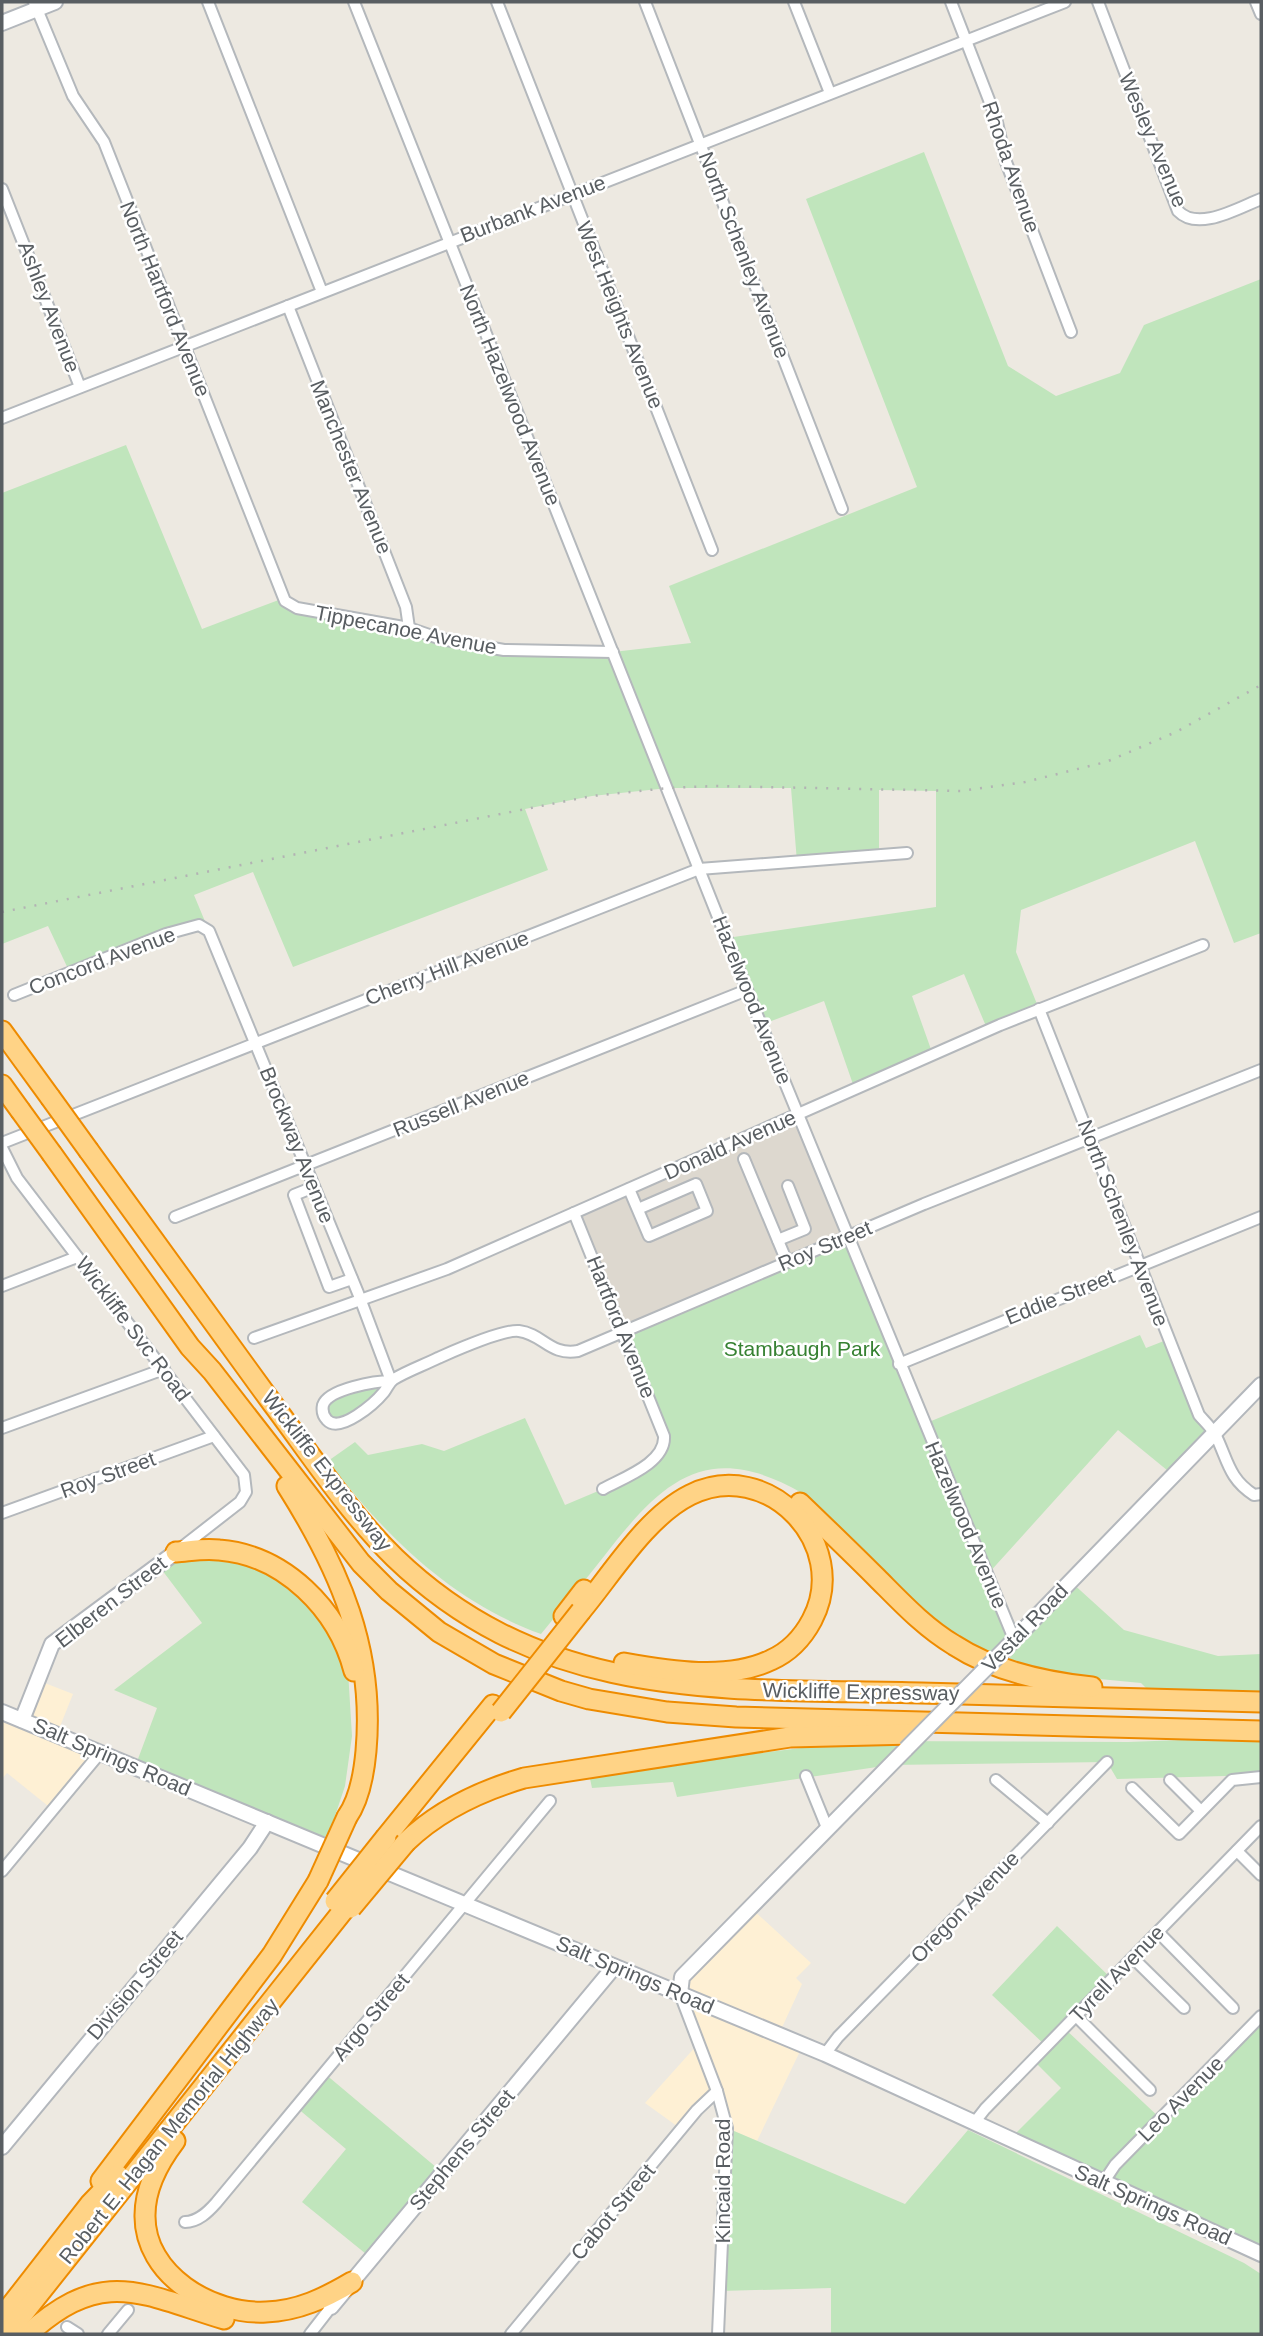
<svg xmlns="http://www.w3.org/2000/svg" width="1263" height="2336" font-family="Arial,sans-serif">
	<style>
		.commercial { fill: #fef0d4 }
		.education { fill: #ddd8cf }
		.green { fill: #c0e5bc }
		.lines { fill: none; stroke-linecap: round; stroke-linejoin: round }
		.street-casing { stroke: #b4b8bc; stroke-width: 14 }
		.secondary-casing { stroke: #b3b7bc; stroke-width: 18 }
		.highway-casing { stroke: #ee8b00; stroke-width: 23 }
		.street { stroke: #fff; stroke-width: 10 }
		.secondary { stroke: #fff; stroke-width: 14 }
		.highway { stroke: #ffd386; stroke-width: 19 }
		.rail { stroke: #b2b3b3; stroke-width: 2.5; stroke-dasharray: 2 9; stroke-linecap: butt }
		.secondary-bridge-casing { stroke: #b3b7bc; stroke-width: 18; stroke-linecap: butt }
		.highway-bridge-casing { stroke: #ee8b00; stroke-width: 23; stroke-linecap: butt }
		.secondary-bridge { stroke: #fff; stroke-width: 14 }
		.highway-bridge { stroke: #ffd386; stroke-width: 19 }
		.labels { text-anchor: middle; stroke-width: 5; stroke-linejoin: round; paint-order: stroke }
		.street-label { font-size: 21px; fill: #595e62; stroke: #fff }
		.park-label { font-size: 21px; fill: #368132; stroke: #fff }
	</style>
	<rect width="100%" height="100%" fill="#ede9e1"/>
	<g class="commercial">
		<polygon points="37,1680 73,1694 57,1734 100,1753 53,1810 7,1773 2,1779 2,1712 22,1720"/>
		<polygon points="751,1908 811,1963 796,1978 802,1984 779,2034 803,2045 757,2141 727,2128 717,2092 681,2129 645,2103 698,2044 680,1985"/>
	</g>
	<polygon class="education" points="798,1115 847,1237 623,1332 574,1213"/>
	<g class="green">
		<polygon points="924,152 1008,366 1056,396 1120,373 1144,325 1261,279 1261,933 1234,943 1195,841 1021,910 1016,952 1039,1009 988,1031 964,974 912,996 933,1055 855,1090 824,1001 761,1025 727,938 936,907 936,791 879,790 879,856 797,862 791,788 668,788 592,796 525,809 548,870 293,967 253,872 194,895 209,931 203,926 70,973 48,926 2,944 2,493 126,445 202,629 284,598 285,601 479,646 613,652 691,643 669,586 917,487 806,199"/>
		<path d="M847 1237 924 1424 1140 1335 1146 1348 1169 1339 1199 1415 1214 1433 1173 1475 1118 1430 987 1575 1014 1638 1070 1581 1124 1630 1218 1656 1261 1654V1702L1157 1699 1141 1683 1089 1678 1006 1662 1014 1653 999 1644 986 1656 945 1632 802 1493C708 1439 663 1480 605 1555 584 1582 562 1608 541 1634 452 1602 384 1535 328 1461L355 1442 368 1455 422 1444 444 1451 525 1418 565 1505 603 1489 650 1462 665 1441 623 1332Z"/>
		<polygon points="391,1381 345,1423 331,1423 324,1402 326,1399"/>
		<polygon points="218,1556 267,1571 313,1603 348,1671 352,1736 345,1786 328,1837 292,1831 135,1767 157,1708 114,1690 202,1623 162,1570 181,1560"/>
		<polygon points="1261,1737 1261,1775 1117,1779 1107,1762 890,1765 677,1797 673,1782 592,1788 589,1774 859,1741 1128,1742"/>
		<polygon points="1057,1926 1112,1979 1064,2028 1161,2119 1261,2016 1261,2254 1009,2140 1061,2088 1033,2060 1046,2046 992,1995"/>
		<polygon points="324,2073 443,2173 371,2258 302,2202 346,2149 296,2107"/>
		<polygon points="727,2128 905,2204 968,2130 1244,2263 1261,2274 1261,2334 831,2334 831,2288 721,2291"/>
	</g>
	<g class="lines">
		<g class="street-casing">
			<g id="street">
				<polyline points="34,2 73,96 104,142 285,601 297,608 409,628 441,639 504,650 613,652"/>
				<polyline points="208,2 322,292"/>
				<polyline points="354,2 753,1005 1014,1639"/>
				<polyline points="497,2 712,550"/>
				<polyline points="645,2 842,509"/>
				<polyline points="794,2 830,93"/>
				<polyline points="951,2 996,118 1006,162 1071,332"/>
				<path d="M1098 2 1178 211C1198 232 1238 208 1261 199"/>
				<polyline points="1256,2 1261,14"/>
				<polyline points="2,189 80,387"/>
				<polyline points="288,306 406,607 409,628"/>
				<polyline points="2,418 1065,2"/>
				<path d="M14 995 166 934 199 925 209 931 358 1293 391 1381C376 1381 328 1389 323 1405 322 1410 323 1416 327 1420 340 1434 375 1403 384 1392 388 1387 389 1382 394 1379 407 1371 424 1365 438 1358 454 1351 503 1329 519 1331 543 1334 550 1356 578 1351L924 1204 1261 1070"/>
				<path d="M1039 1009 1199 1415C1204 1421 1212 1428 1216 1436 1228 1461 1229 1479 1254 1495L1261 1494"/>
				<polyline points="2,1143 699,869 907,853"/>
				<polyline points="2,1148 17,1178 244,1475 246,1492 240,1502 181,1548"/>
				<polyline points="744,1159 787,1262"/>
				<polyline points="314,1187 294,1195 329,1287 352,1279"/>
				<polyline points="629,1189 649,1236 707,1211 696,1184 638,1209"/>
				<path d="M574 1213 664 1436C666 1463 623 1478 603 1489"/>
				<polyline points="175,1217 747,990"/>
				<polyline points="778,1240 805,1229 788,1186"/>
				<polyline points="2,1286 77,1257"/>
				<polyline points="254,1338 447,1269 1000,1025 1203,945"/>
				<polyline points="899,1364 1261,1217"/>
				<polyline points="2,1428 164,1369"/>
				<polyline points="2,1513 214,1436"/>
				<polyline points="806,1776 828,1830"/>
				<polyline points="996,1780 1048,1823"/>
				<polyline points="1170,1780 1201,1811"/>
				<polyline points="1132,1788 1179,1834 1232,1780 1261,1777"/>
				<polyline points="1237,1851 1261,1875"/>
				<polyline points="2,1871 100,1753"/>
				<polyline points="1158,1932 1233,2008"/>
				<polyline points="1133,1958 1184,2008"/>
				<polyline points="680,1994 717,2091 727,2128 718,2334"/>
				<polyline points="1076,2016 1150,2090"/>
				<polyline points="825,2054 838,2037 1107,1762"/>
				<polyline points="974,2123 985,2109 1261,1826"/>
				<polyline points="1103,2183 1115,2165 1261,2016"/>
				<path d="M185 2222C198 2222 208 2212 216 2203L550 1801"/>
				<polyline points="67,2327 78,2334"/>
				<polyline points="108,2334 128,2310"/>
				<polyline points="310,2334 331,2307"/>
				<polyline points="511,2334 697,2110 717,2091"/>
			</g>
		</g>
		<g class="secondary-casing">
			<g id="secondary">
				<polyline points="2,23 55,2"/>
				<polyline points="1006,1648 1261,1385"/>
				<polyline points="2,1712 825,2054 1261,2254"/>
				<polyline points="22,1720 52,1644 176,1552"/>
				<polyline points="680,1994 682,1977 906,1749"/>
				<polyline points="2,2147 250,1848 267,1822"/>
				<polyline points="331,2307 614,1967"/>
			</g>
		</g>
		<g class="highway-casing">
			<g id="highway">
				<polyline points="2,1031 50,1097"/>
				<polyline points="2,1085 20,1110"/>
				<path d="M89 1151C150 1235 211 1319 272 1403 311 1455 348 1512 395 1558 547 1704 727 1688 921 1693 1035 1696 1148 1699 1261 1702"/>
				<polyline points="52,1154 190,1347 212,1371 361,1563 389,1591 439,1632 494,1664 561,1691 589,1699 667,1712 736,1717 1261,1731"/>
				<path d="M287 1486C340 1570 375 1650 366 1751 364 1773 359 1800 347 1817"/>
				<path d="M800 1503C826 1528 852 1553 877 1578 901 1602 924 1627 954 1645 994 1671 1045 1682 1092 1687"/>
				<path d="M176 1552C190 1551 204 1548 219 1550 284 1555 338 1609 354 1671"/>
				<path d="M581 1611C612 1574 646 1517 690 1495 767 1456 852 1544 812 1620 803 1637 789 1652 771 1660 728 1681 669 1671 624 1663"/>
				<polyline points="564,1616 584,1590"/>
				<polyline points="386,1837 493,1705"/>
				<path d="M406 1842C439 1810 480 1791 524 1778L790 1737 913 1734"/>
				<path d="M175 2141C159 2162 145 2188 145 2215 144 2275 212 2315 266 2312 298 2311 325 2298 352 2282"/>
				<polyline points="101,2181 272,1955 318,1881"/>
				<polyline points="2,2317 90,2204 118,2175"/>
				<polyline points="7,2334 346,1907"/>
				<path d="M28 2334C103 2266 141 2294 224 2319"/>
			</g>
		</g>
		<use href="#street" class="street"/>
		<use href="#secondary" class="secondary"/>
		<use href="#highway" class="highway"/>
		<polyline class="rail" points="2,912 592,796 668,788 714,786 961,791 1025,782 1106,762 1176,732 1261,685"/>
		<g class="secondary-bridge-casing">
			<polyline id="secondary-bridge" points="906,1749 1006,1648"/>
		</g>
		<g class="highway-bridge-casing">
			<g id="highway-bridge">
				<polyline points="50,1097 89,1151"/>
				<polyline points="20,1110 52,1154"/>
				<polyline points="501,1712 581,1611"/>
				<polyline points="318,1881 347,1817"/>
				<polyline points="335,1901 386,1837"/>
				<polyline points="351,1908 406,1842"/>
			</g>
		</g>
		<use href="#secondary-bridge" class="secondary-bridge"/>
		<use href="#highway-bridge" class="highway-bridge"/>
	</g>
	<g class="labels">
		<g class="street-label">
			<text transform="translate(1153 140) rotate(67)" y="7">Wesley Avenue</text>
			<text transform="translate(1011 167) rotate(71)" y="7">Rhoda Avenue</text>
			<text transform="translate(533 209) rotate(-21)" y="7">Burbank Avenue</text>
			<text transform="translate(744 255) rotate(69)" y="7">North Schenley Avenue</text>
			<text transform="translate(165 299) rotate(68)" y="7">North Hartford Avenue</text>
			<text transform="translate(49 307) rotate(69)" y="7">Ashley Avenue</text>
			<text transform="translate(620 315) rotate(68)" y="7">West Heights Avenue</text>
			<text transform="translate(510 395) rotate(68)" y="7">North Hazelwood Avenue</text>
			<text transform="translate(351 467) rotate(68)" y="7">Manchester Avenue</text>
			<text transform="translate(406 630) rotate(11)" y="7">Tippecanoe Avenue</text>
			<text transform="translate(102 961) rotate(-21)" y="7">Concord Avenue</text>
			<text transform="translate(447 968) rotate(-21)" y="7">Cherry Hill Avenue</text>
			<text transform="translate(752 1000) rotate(68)" y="7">Hazelwood Avenue</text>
			<text transform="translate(461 1104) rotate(-22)" y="7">Russell Avenue</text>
			<text transform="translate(297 1145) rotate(68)" y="7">Brockway Avenue</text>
			<text transform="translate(730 1145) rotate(-24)" y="7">Donald Avenue</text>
			<text transform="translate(1123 1223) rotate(69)" y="7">North Schenley Avenue</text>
			<text transform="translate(825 1246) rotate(-23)" y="7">Roy Street</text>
			<text transform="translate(1060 1297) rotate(-22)" y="7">Eddie Street</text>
			<text transform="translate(621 1327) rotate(68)" y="7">Hartford Avenue</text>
			<text transform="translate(133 1329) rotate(53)" y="7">Wickliffe Svc Road</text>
			<text transform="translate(327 1471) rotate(52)" y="7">Wickliffe Expressway</text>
			<text transform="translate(108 1475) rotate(-20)" y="7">Roy Street</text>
			<text transform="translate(966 1525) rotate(67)" y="7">Hazelwood Avenue</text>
			<text transform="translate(111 1602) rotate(-38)" y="7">Elberen Street</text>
			<text transform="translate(1025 1628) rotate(-46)" y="7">Vestal Road</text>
			<text transform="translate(861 1692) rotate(1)" y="7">Wickliffe Expressway</text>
			<text transform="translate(112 1757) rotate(23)" y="7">Salt Springs Road</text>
			<text transform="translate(965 1907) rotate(-46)" y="7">Oregon Avenue</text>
			<text transform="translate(1117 1974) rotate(-46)" y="7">Tyrell Avenue</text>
			<text transform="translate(635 1975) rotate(23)" y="7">Salt Springs Road</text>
			<text transform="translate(135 1985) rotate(-50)" y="7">Division Street</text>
			<text transform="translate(371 2017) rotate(-50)" y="7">Argo Street</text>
			<text transform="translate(1181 2099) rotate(-45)" y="7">Leo Avenue</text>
			<text transform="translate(169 2131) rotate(-51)" y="7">Robert E. Hagan Memorial Highway</text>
			<text transform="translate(462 2150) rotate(-50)" y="7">Stephens Street</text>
			<text transform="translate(723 2181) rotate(-90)" y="7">Kincaid Road</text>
			<text transform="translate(1153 2205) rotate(24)" y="7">Salt Springs Road</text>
			<text transform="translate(613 2212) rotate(-50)" y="7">Cabot Street</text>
		</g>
		<g class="park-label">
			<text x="802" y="1356">Stambaugh Park</text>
		</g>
	</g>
	<rect width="1263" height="2336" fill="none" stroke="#595e62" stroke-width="7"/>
</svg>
